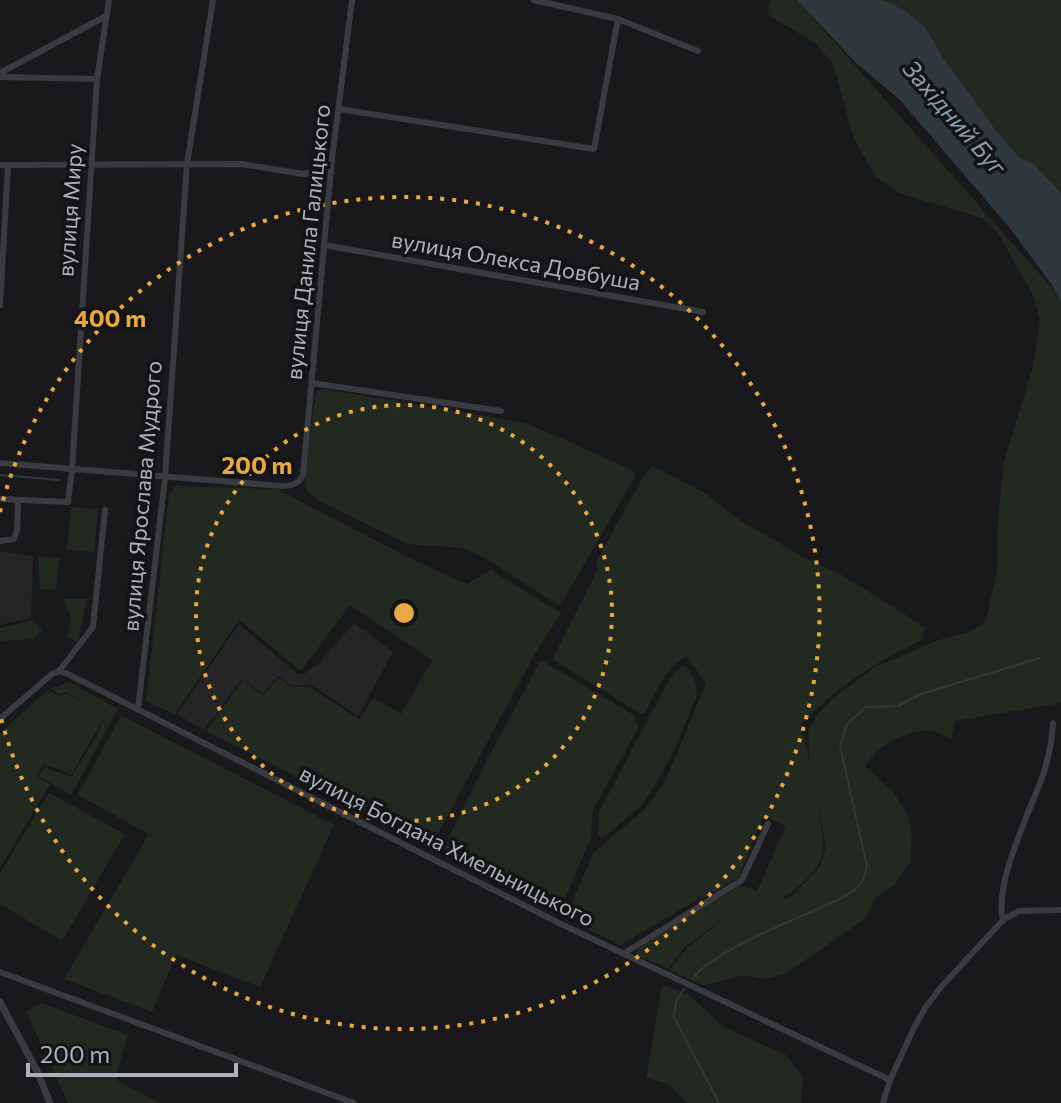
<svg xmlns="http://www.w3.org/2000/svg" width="1061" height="1103" font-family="Commissioner,sans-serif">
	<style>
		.built { fill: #252528 }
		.green { fill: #212921 }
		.water { fill: #2f383e }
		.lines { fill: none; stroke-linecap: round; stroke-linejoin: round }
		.stream { stroke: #2f383e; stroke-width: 2 }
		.minor { stroke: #3a3b40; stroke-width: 6 }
		.tertiary { stroke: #3a3b40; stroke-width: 7 }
		.ring { fill: none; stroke: #eaa841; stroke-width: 4; stroke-dasharray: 4 8 }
		.labels { text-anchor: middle; stroke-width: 7; stroke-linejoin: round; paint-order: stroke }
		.street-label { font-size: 22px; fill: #acb1ba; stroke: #141416 }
		.water-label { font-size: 24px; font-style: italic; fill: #85a0b3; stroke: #141416 }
		.centre { fill: #eaa841; stroke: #141416; stroke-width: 4 }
		.ring-label { font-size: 24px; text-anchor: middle; font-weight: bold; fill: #eaa841; stroke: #141416; stroke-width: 7; stroke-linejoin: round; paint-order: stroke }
	</style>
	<rect width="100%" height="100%" fill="#19191b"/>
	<g class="built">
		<polygon points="0,551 33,556 31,618 0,625"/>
		<polygon points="354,623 393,652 358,716 311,685 293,686 278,676 263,694 242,679 204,730 177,714 239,624 298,674 304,674 318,664"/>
	</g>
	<g class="green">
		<path d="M771 0H797L1061 298V703L955 721 951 739C922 719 883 740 865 766L892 791 908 814 912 837 910 863 895 884 876 897 865 919 785 974 762 979 744 975 704 986 669 970 687 948 726 917 686 946 668 969 636 955 638 947 740 885 757 891 786 826 763 816 739 877 703 899 699 896 697 900 621 945 578 925 571 906 593 853 647 807 665 782 706 683 686 656C665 670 656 690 646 712L641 714 556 662 553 658 597 571 596 562 644 475 652 466 705 493 738 519 808 560 837 572 925 627 922 640C869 666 842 684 799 726 807 738 822 825 823 843 823 849 821 862 817 867 809 879 791 893 780 900L792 896 820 867 826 846 810 764 808 731 818 713 833 698 875 667 939 640 972 631 986 621 997 570 998 516 1004 461 1032 370 1040 321 1033 295 996 230 982 218 899 193 876 177 854 139 833 64 815 43 767 14Z"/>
		<polygon points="883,0 1061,0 1061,193 1034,164 1019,157 997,132 940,53 926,28"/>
		<polygon points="323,389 526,423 624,466 633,471 635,477 560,606 480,555 462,548 407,544 319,501 308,493 305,480 315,396 317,391"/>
		<polygon points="176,486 277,489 411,559 467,584 491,570 561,613 533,657 433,843 421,840 206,731 243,680 263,696 278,678 293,687 310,687 359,719 374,698 401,714 432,660 350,605 301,671 239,620 175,714 146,701 169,494"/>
		<polygon points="71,507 98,509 94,552 67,549"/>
		<polygon points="38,556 59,558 56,590 40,589"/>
		<polygon points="64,599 87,599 78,642 67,637 71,620"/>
		<polygon points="32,620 42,630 34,639 0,641 0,628"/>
		<polygon points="541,660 634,715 638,728 593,810 591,838 559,913 441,853 488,758"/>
		<path d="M683 665C693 672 697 683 697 695L676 747 652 790 642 805 602 839 598 836 599 812 670 678Z"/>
		<path d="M69 682 118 709 71 795 39 777 45 766C53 773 62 772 71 777L96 737 105 716 71 775C62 769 53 769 44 764L36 776 50 785 0 868V733L48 690 59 696 68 694 93 708 67 692 59 694 50 689Z"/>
		<polygon points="121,715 334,825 260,987 176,955 152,1012 64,979 149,834 78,795"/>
		<polygon points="49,793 125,834 62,941 0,904 0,873"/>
		<polygon points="662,985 689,995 724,1027 786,1055 803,1077 801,1103 687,1103 668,1084 646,1078"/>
		<polygon points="41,1003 128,1035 116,1074 118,1081 160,1103 68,1103 26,1011"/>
	</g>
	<polygon class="water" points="797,0 883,0 907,12 926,28 940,53 997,132 1019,157 1034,164 1061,193 1061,301 1052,285 1009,227 900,100 855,62"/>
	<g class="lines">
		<g class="stream">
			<polyline points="0,475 59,480"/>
			<path d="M693 978C714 952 780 926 813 911 829 904 849 897 861 883 865 878 865 872 867 866L840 746 847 724 866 707 898 706 921 694 1040 658"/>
			<polyline points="684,989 676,1001 674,1017 719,1103"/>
		</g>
		<g class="minor">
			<polyline points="534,0 618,19 698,51"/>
			<polyline points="0,73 106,16"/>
			<polyline points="0,77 97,79"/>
			<polyline points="339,109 594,149 618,19"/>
			<polyline points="0,165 242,164 303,174 324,170 331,161"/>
			<polyline points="324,245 703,312"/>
			<polyline points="0,305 8,165"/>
			<polyline points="312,383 501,411"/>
			<path d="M0 463 282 486C292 486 298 484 303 475L332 159 352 0"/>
			<polyline points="0,499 68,502 72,470 97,79 109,0"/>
			<polyline points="0,541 14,539 17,531 18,501"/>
			<polyline points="59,671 93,627 105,510"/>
			<polyline points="138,709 165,478 187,164 213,0"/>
			<polyline points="0,719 52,674 59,671 68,674 561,924 890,1080"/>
			<path d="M1003 921C993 884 1031 810 1044 772 1049 756 1052 740 1053 723"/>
			<polyline points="623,954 742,880 768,824"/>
			<polyline points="0,972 354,1103"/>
			<polyline points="883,1103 890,1080 914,1028 925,1008 941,987 1004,919 1019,911 1061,910"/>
		</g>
		<polyline class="tertiary" points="0,1002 37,1071 50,1103"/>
	</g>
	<g class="ring">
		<circle cx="404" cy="613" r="208"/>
		<path d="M0 512A416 416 0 1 1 0 714"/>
	</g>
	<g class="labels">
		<g class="street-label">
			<text transform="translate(70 210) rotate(-86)" y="8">вулиця Миру</text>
			<text transform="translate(308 242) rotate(-84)" y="8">вулиця Данила Галицького</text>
			<text transform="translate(516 261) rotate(10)" y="8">вулиця Олекса Довбуша</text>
			<text transform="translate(142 496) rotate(-85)" y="8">вулиця Ярослава Мудрого</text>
			<text transform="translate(447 846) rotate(27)" y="8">вулиця Богдана Хмельницького</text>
		</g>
		<g class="water-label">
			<text transform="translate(954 118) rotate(49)" y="8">Західний Буг</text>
		</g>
	</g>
	<circle cx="404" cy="613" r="12" class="centre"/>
	<g class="ring-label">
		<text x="110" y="327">400 m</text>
		<text x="257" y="474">200 m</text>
	</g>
	<path d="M28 1063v12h208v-12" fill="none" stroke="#acb1ba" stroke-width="4"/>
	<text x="40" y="1063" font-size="24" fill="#acb1ba" stroke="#141416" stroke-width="6" paint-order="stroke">200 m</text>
</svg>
